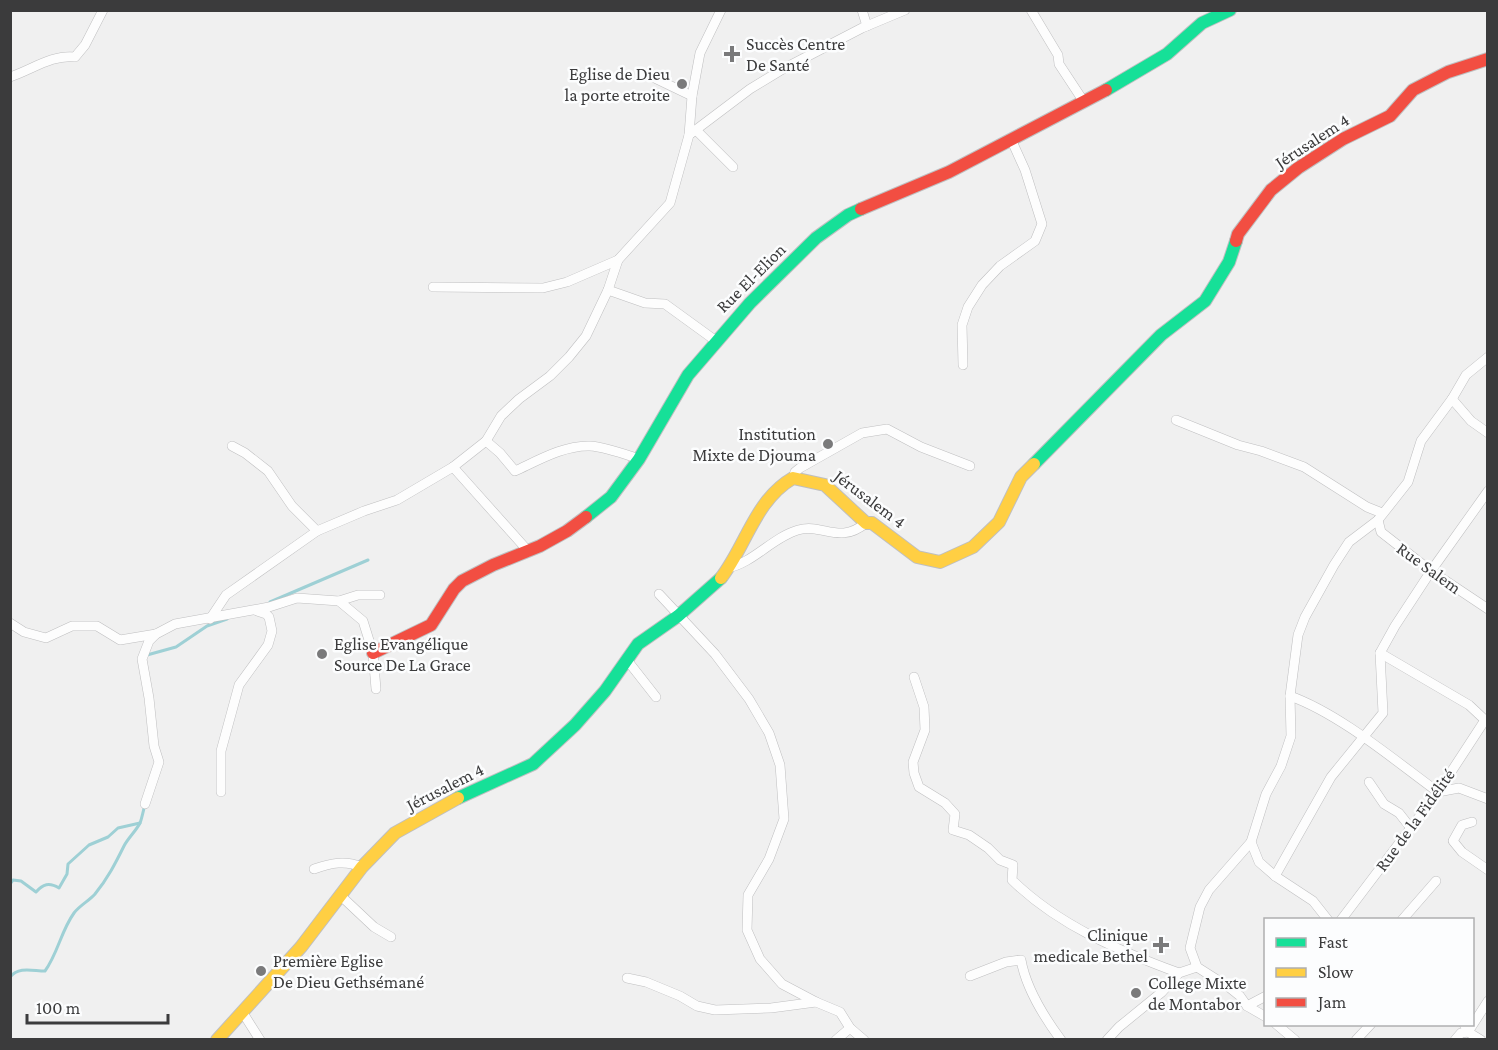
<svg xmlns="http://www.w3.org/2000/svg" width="1498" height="1050" font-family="'Crimson Pro',serif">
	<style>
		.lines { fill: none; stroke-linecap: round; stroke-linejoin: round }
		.stream { stroke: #9ed0d5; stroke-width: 3 }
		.street-casing { stroke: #bfbfc0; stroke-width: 10 }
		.fast-casing { stroke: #bfbfc0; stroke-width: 14 }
		.slow-casing { stroke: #bfbfc0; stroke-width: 14 }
		.jam-casing { stroke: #bfbfc0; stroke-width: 14 }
		.street { stroke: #fdfdfd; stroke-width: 9 }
		.fast { stroke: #16e098; stroke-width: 12 }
		.slow { stroke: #ffcf43; stroke-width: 12 }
		.jam { stroke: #f24e42; stroke-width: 12 }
		.poi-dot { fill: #7a7a7b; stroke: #fcfdfe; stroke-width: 2 }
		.labels { text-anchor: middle; stroke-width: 5; stroke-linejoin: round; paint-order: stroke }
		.poi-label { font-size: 18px; fill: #3b3b3c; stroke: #fcfdfe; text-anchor: start }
		.street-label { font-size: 18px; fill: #3b3b3c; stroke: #fcfdfe }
	</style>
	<rect width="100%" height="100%" fill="#f0f0f0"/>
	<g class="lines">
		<g class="stream">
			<polyline points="270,602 368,560"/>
			<polyline points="147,655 176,647 207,626 227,619"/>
			<path d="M10 884 13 880 21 881 36 892C43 884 49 882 59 888L67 874 68 864 89 845 108 837 118 828 140 823"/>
			<path d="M10 977C19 966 33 971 45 971 58 953 61 931 74 913 80 905 89 901 95 894 108 878 115 864 124 846 128 838 136 831 140 823 142 818 143 811 145 805"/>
		</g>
		<g class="street-casing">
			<g id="street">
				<polyline points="862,10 867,26"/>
				<polyline points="1031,10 1058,55 1059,64 1084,102"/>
				<polyline points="642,72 692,96"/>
				<path d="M10 77C31 70 53 54 75 57L85 45 103 10"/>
				<polyline points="696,130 733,167"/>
				<polyline points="689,135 692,96 700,53 721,10"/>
				<polyline points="433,287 543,288 567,282 618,260"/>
				<polyline points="608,290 645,303 665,304 716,341"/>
				<polyline points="963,365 962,325 968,307 982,285 1000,266 1035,241 1042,224 1025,170 1011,139"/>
				<polyline points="1452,399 1471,421 1488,433"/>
				<polyline points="1176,420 1238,445 1261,451 1304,467 1367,507 1382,513"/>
				<path d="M486 441 500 453 515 471C537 461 564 445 590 446 606 447 624 454 639 459"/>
				<polyline points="232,446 245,453 268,471 292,506 317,531"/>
				<polyline points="453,467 529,552"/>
				<polyline points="793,478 795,472 800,468 862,433 887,429 921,447 970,466"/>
				<polyline points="1378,520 1381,532 1431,571 1488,609"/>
				<path d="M727 568C752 564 773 537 798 530 823 523 839 545 866 523"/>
				<polyline points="659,594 715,654 749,699 769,733 780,765 784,819 769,859 748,895 747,930 760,959 782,984 816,1002"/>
				<polyline points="339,601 358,595 380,595"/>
				<polyline points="210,619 226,595 317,531 364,511 397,500 453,467 486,441 501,416 519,399 550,376 569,357 586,336 608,290 618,260 670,203 689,135 750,89 783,69 862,28 905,10"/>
				<polyline points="10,623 24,632 46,638 72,626 97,626 120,640 156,634"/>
				<polyline points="1380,653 1469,705 1485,720"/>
				<polyline points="627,660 656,697"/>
				<path d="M914 677 924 707 925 730 913 762 914 773 919 787 945 803 955 814 953 830 969 835 988 848 1000 860 1013 865 1012 880C1058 925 1119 951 1179 973"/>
				<path d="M1290 696C1340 714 1394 760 1438 792L1459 788 1488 799"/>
				<polyline points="1369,782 1384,804 1399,813 1410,827"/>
				<polyline points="221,792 221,751 239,685 268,645 272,631 269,617 266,614 257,611"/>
				<polyline points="145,804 159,762 154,746 149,698 142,659 149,641 156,634 175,624 269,607 297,598 339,601 363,621 373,653 376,689"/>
				<polyline points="1472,822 1462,825 1453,841 1462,852 1488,870"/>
				<polyline points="1251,842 1259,862 1275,876 1313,901 1328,920"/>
				<path d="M314 869C331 863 345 860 362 867"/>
				<polyline points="1275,876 1331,777 1383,713 1380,653 1395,626 1431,571 1488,491"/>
				<polyline points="341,896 374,927 391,937"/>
				<polyline points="1341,920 1438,792 1485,720 1488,721"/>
				<polyline points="1402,920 1436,881"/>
				<polyline points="1197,967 1190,948 1200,907 1209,890 1251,842 1266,794 1281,766 1291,736 1290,696 1298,635 1305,617 1334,565 1349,542 1378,520 1408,482 1421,441 1452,399 1466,375 1488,357"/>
				<polyline points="1197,967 1230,988 1240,996 1247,1006 1266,1017"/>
				<path d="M970 976 1006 962 1021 960C1026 988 1044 1017 1061 1040"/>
				<polyline points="627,978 646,982 680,996 697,1006 715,1010 771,1008 816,1002 840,1012 850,1028 864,1040"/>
				<polyline points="1247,1006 1266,996"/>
				<polyline points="243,1013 260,1040"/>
				<polyline points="1276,1024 1295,1040"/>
				<polyline points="1464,1024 1468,1032 1481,1040"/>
				<polyline points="836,1040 850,1028"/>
				<polyline points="1107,1040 1119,1027 1162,992 1179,973 1197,967"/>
				<polyline points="1356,1040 1371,1024"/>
				<polyline points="1455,1040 1461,1033 1468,1032 1488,1001"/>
			</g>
		</g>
		<g class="fast-casing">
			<g id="fast">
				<polyline points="1106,90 1167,54 1202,23 1230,10"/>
				<polyline points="1034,464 1161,335 1205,301 1229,262 1236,241"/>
				<polyline points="586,517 611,497 639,459 688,375 750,303 816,238 848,215 861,209"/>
				<polyline points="458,798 533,764 575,725 605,691 638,644 678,616 721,578"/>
			</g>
		</g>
		<g class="slow-casing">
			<g id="slow">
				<path d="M721 578C746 546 755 500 793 478L825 485 866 523H872L917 557 940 562 973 547 999 522 1021 477 1034 464"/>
				<polyline points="217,1040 301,947 362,867 395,833 458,798"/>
			</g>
		</g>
		<g class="jam-casing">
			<g id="jam">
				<polyline points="861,209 949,172 1106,90"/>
				<polyline points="1236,241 1238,234 1271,190 1298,168 1343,139 1390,116 1413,90 1448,72 1488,59"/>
				<polyline points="373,653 431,625 454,589 462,581 493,565 540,546 567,531 586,517"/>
			</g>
		</g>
		<use href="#street" class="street"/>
		<use href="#fast" class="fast"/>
		<use href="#slow" class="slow"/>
		<use href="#jam" class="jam"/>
	</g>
	<g class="poi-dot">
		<path d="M729 45h6v6h6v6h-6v6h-6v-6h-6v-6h6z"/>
		<circle cx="682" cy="84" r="6"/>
		<circle cx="828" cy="444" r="6"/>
		<circle cx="322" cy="654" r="6"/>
		<path d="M1158 936h6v6h6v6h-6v6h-6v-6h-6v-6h6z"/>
		<circle cx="261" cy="971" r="6"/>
		<circle cx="1136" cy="993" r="6"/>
	</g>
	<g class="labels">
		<g class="poi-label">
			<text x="746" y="50">Succès Centre<tspan x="746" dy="21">De Santé</tspan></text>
			<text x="670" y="80" text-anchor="end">Eglise de Dieu<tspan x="670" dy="21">la porte etroite</tspan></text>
			<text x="816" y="440" text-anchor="end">Institution<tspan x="816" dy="21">Mixte de Djouma</tspan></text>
			<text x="334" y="650">Eglise Evangélique<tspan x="334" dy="21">Source De La Grace</tspan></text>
			<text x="1148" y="941" text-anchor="end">Clinique<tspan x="1148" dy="21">medicale Bethel</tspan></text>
			<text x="273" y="967">Première Eglise<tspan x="273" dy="21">De Dieu Gethsémané</tspan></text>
			<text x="1148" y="989">College Mixte<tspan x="1148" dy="21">de Montabor</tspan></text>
		</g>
		<g class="street-label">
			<text transform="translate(1312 141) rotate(-33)" y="6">Jérusalem 4</text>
			<text transform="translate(751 278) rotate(-45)" y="6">Rue El-Elion</text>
			<text transform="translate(870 499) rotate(37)" y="6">Jérusalem 4</text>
			<text transform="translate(1429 568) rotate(36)" y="6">Rue Salem</text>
			<text transform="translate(445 787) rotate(-27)" y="6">Jérusalem 4</text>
			<text transform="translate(1415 820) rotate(-54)" y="6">Rue de la Fidélité</text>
		</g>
	</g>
	<rect width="1498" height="1050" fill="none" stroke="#3b3b3c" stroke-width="24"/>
	<rect x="1264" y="918" width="210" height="108" fill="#fcfdfe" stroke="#afafb0" stroke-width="1.5"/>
	<rect x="1276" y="938" width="30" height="9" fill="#16e098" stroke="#afafb0" stroke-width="1.5"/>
	<text x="1318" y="948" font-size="18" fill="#3b3b3c">Fast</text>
	<rect x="1276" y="968" width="30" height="9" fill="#ffcf43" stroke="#afafb0" stroke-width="1.5"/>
	<text x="1318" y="978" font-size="18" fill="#3b3b3c">Slow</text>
	<rect x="1276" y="998" width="30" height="9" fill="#f24e42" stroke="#afafb0" stroke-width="1.5"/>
	<text x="1318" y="1008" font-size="18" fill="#3b3b3c">Jam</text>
	<path d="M27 1014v9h141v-9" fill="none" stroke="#3b3b3c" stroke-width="3"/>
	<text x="36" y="1014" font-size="18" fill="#3b3b3c" stroke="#fcfdfe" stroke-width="4.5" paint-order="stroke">100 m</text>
</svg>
